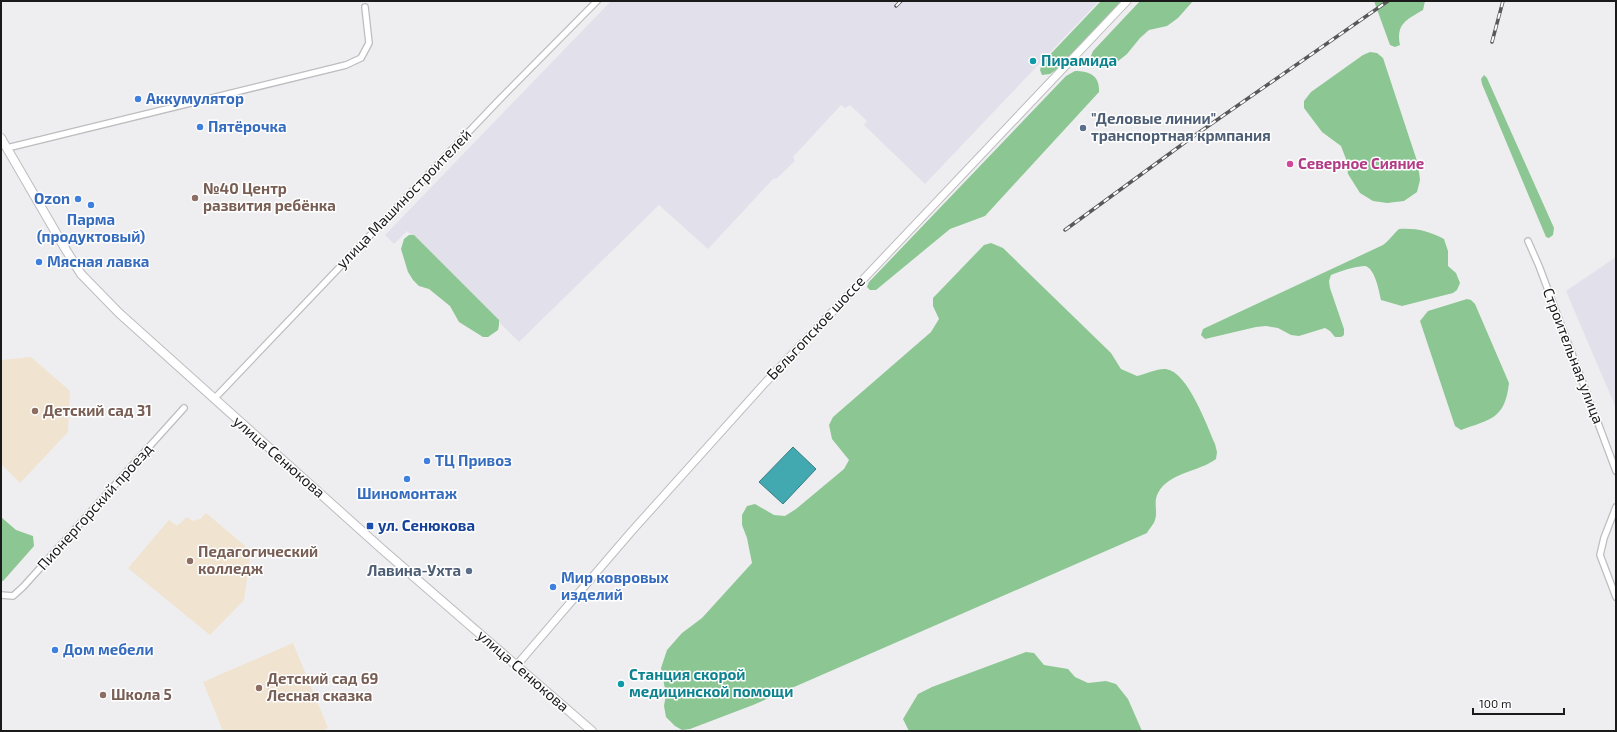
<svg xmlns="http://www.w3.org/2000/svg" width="1617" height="732" font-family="'Exo 2',sans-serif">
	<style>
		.commercial { fill: #f0e3cf }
		.built { fill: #e2e1eb }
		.forest { fill: #8cc692 }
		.water { fill: #42a9b0; stroke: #367e83 }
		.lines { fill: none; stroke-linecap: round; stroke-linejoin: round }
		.minor-casing { stroke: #bdbdbf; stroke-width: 8 }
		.tertiary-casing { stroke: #bdbdbf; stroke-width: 9 }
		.secondary-casing { stroke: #bdbdbf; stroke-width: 10 }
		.minor { stroke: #fff; stroke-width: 5.5 }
		.tertiary { stroke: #fff; stroke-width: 7 }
		.secondary { stroke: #fff; stroke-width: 8 }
		.rail-casing { stroke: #585859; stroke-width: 3.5 }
		.rail { stroke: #fff; stroke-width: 2; stroke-dasharray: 6; stroke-linecap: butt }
		.culture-dot { fill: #0f9aa8; stroke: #fff; stroke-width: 1.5 }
		.shop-dot { fill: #3f7fe0; stroke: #fff; stroke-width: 1.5 }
		.service-dot { fill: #5c6f8a; stroke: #fff; stroke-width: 1.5 }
		.hotel-dot { fill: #d1479c; stroke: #fff; stroke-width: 1.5 }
		.education-dot { fill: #8d6e63; stroke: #fff; stroke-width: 1.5 }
		.transit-dot { fill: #1a4fb4; stroke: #fff; stroke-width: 1.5 }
		.labels { text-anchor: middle; stroke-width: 3; stroke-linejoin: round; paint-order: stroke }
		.culture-label { font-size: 15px; font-weight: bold; fill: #0d838f; stroke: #fff; text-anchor: start }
		.shop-label { font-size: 15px; font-weight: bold; fill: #366cbe; stroke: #fff; text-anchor: start }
		.service-label { font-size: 15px; font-weight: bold; fill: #4e5e75; stroke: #fff; text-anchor: start }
		.hotel-label { font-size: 15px; font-weight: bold; fill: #b23c85; stroke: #fff; text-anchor: start }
		.education-label { font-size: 15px; font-weight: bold; fill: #785e54; stroke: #fff; text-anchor: start }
		.street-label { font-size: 15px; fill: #1a1a1b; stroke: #fff }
		.transit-label { font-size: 15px; font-weight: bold; fill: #164399; stroke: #fff; text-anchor: start }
	</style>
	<rect width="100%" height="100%" fill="#eeeef1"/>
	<g class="commercial">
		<polygon points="31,357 70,391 68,432 20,483 1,464 1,360"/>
		<polygon points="206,513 251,551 244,600 210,635 128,568 169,520 177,526 187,517 192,521 200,519"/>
		<polygon points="293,643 328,728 321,731 223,731 203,682"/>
	</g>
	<g class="built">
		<polygon points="611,1 1099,1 925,184 864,125 867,121 850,105 845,108 841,105 793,157 795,161 776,179 774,178 708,249 659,205 519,342 407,231 394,244 385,235"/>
		<polygon points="1616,257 1616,408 1566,291"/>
	</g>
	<g class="forest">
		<polygon points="1101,1 1123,1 1057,69 1050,74 1042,75 1040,70 1042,63"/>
		<polygon points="1140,1 1193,1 1178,18 1167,26 1149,30 1140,38 1127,54 1112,66 1101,68 1093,62 1091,56 1093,51"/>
		<path d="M1374 1H1425L1423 10C1406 20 1396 24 1400 45L1395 47 1390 45Z"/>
		<polygon points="1370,52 1377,53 1383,58 1418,164 1420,180 1417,192 1404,201 1387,203 1373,201 1360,193 1348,174 1346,159 1341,146 1322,132 1304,108 1304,101 1311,92 1363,55"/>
		<path d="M1075 71C1090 71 1100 76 1099 92L985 216 950 229 876 290H870L867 287 869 282 1066 76Z"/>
		<polygon points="1484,75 1487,78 1554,228 1553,235 1549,238 1546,237 1482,84 1481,79"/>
		<path d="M1399 229C1416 228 1429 231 1444 239L1448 251V266L1456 273 1460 283 1457 290 1453 293 1402 306 1381 300C1379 291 1375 268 1365 266 1361 266 1356 267 1352 268 1344 270 1338 272 1331 275L1329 281 1330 288 1344 329V335L1341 337H1335L1330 331 1325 328 1299 336 1291 335 1278 328 1266 326 1256 327 1205 339 1201 335 1203 329 1383 245C1390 240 1393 234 1399 229Z"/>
		<polygon points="409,235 414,235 499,320 499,325 498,330 488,337 483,337 459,322 450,306 429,289 419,286 413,280 408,272 401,249 404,239"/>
		<path d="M991 243 1003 248 1111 353 1121 369 1137 376C1145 374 1159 368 1166 369 1188 372 1207 426 1215 444L1217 452 1216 459C1199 472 1169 472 1158 493 1153 502 1158 511 1155 520 1154 524 1149 529 1147 533L753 705 690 729 682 730 675 726 666 717 664 706 666 694 661 668 667 650 682 633 702 618 752 563 747 538 742 525V515L747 506 755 504 774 515 785 516 796 509 844 469 849 460 832 439 829 425 833 417 931 332 939 319 933 306V298L984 245Z"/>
		<path d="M1467 299 1471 300 1475 304 1509 383C1505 419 1491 419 1461 430L1455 426 1420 321 1428 311Z"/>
		<polygon points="1,517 16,530 33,536 34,546 4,580 1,582"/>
		<polygon points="1026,652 1034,653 1044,665 1068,669 1075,677 1088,683 1106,681 1116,684 1128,699 1142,731 909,731 903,719 918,694 932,687"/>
	</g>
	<polygon class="water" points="793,447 816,469 783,504 759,482"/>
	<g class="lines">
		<g class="minor-casing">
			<g id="minor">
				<polyline points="7,148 346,65 361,58 369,43 365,7"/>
				<polyline points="1528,241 1539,266 1616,471"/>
				<polyline points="214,399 500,99 597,1"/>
				<polyline points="1616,507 1604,538 1600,555 1616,597"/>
				<polyline points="1,595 13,596 23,587 184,408"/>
			</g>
		</g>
		<g class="tertiary-casing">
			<polyline id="tertiary" points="516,666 631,532 764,384 1127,1"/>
		</g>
		<g class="secondary-casing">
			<polyline id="secondary" points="1,138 66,250 81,274 119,313 383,550 592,731"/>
		</g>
		<use href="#minor" class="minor"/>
		<use href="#tertiary" class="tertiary"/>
		<use href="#secondary" class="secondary"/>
		<g class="rail-casing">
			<g id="rail">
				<polyline points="896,6 901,1"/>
				<polyline points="1492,42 1503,1"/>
				<polyline points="1065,230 1191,138 1388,1"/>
			</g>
		</g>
		<use href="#rail" class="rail"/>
	</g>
	<g class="culture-dot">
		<circle cx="1033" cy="61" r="4"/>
		<circle cx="621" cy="684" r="4"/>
	</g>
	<g class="shop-dot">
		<circle cx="138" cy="99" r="4"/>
		<circle cx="200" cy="127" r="4"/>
		<circle cx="78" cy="199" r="4"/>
		<circle cx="91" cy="205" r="4"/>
		<circle cx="39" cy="262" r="4"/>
		<circle cx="427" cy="461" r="4"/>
		<circle cx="407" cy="479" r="4"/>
		<circle cx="553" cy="587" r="4"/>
		<circle cx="55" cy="650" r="4"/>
	</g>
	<g class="service-dot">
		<circle cx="1083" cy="128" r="4"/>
		<circle cx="469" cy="571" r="4"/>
	</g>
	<circle class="hotel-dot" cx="1290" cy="164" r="4"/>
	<g class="education-dot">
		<circle cx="195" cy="198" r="4"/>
		<circle cx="35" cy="411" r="4"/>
		<circle cx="190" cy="561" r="4"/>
		<circle cx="259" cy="688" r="4"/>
		<circle cx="103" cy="695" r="4"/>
	</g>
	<rect class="transit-dot" x="366" y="522" width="8" height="8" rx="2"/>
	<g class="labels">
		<g class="culture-label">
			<text x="1041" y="66">Пирамида</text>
			<text x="629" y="680">Станция скорой<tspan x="629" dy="17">медицинской помощи</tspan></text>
		</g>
		<g class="shop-label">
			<text x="146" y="104">Аккумулятор</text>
			<text x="208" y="132">Пятёрочка</text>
			<text x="70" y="204" text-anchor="end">Ozon</text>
			<text x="91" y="225" text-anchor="middle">Парма<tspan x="91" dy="17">(продуктовый)</tspan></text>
			<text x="47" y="267">Мясная лавка</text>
			<text x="435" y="466">ТЦ Привоз</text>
			<text x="407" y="499" text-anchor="middle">Шиномонтаж</text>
			<text x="561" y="583">Мир ковровых<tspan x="561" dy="17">изделий</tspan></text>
			<text x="63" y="655">Дом мебели</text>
		</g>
		<g class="service-label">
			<text x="1091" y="124">"Деловые линии"<tspan x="1091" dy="17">транспортная крмпания</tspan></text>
			<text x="461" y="576" text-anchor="end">Лавина-Ухта</text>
		</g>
		<g class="hotel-label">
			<text x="1298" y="169">Северное Сияние</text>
		</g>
		<g class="education-label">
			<text x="203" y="194">№40 Центр<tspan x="203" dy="17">развития ребёнка</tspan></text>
			<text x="43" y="416">Детский сад 31</text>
			<text x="198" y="557">Педагогический<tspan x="198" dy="17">колледж</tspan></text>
			<text x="267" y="684">Детский сад 69<tspan x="267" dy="17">Лесная сказка</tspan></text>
			<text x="111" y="700">Школа 5</text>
		</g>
		<g class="street-label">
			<text transform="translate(404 199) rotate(-46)" y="5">улица Машиностроителей</text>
			<text transform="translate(816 328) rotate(-47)" y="5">Бельгопское шоссе</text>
			<text transform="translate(1573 356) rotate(69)" y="5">Строительная улица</text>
			<text transform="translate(279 457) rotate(41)" y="5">улица Сенюкова</text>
			<text transform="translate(95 507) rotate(-48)" y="5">Пионергорский проезд</text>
			<text transform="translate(523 671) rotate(41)" y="5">улица Сенюкова</text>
		</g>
		<g class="transit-label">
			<text x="378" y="531">ул. Сенюкова</text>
		</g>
	</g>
	<rect width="1617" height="732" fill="none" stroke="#1a1a1b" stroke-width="4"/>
	<path d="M1473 708v6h91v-6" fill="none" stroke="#1a1a1b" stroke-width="2"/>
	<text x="1479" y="708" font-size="12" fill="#1a1a1b" stroke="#ffffff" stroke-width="3" paint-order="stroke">100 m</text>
</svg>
